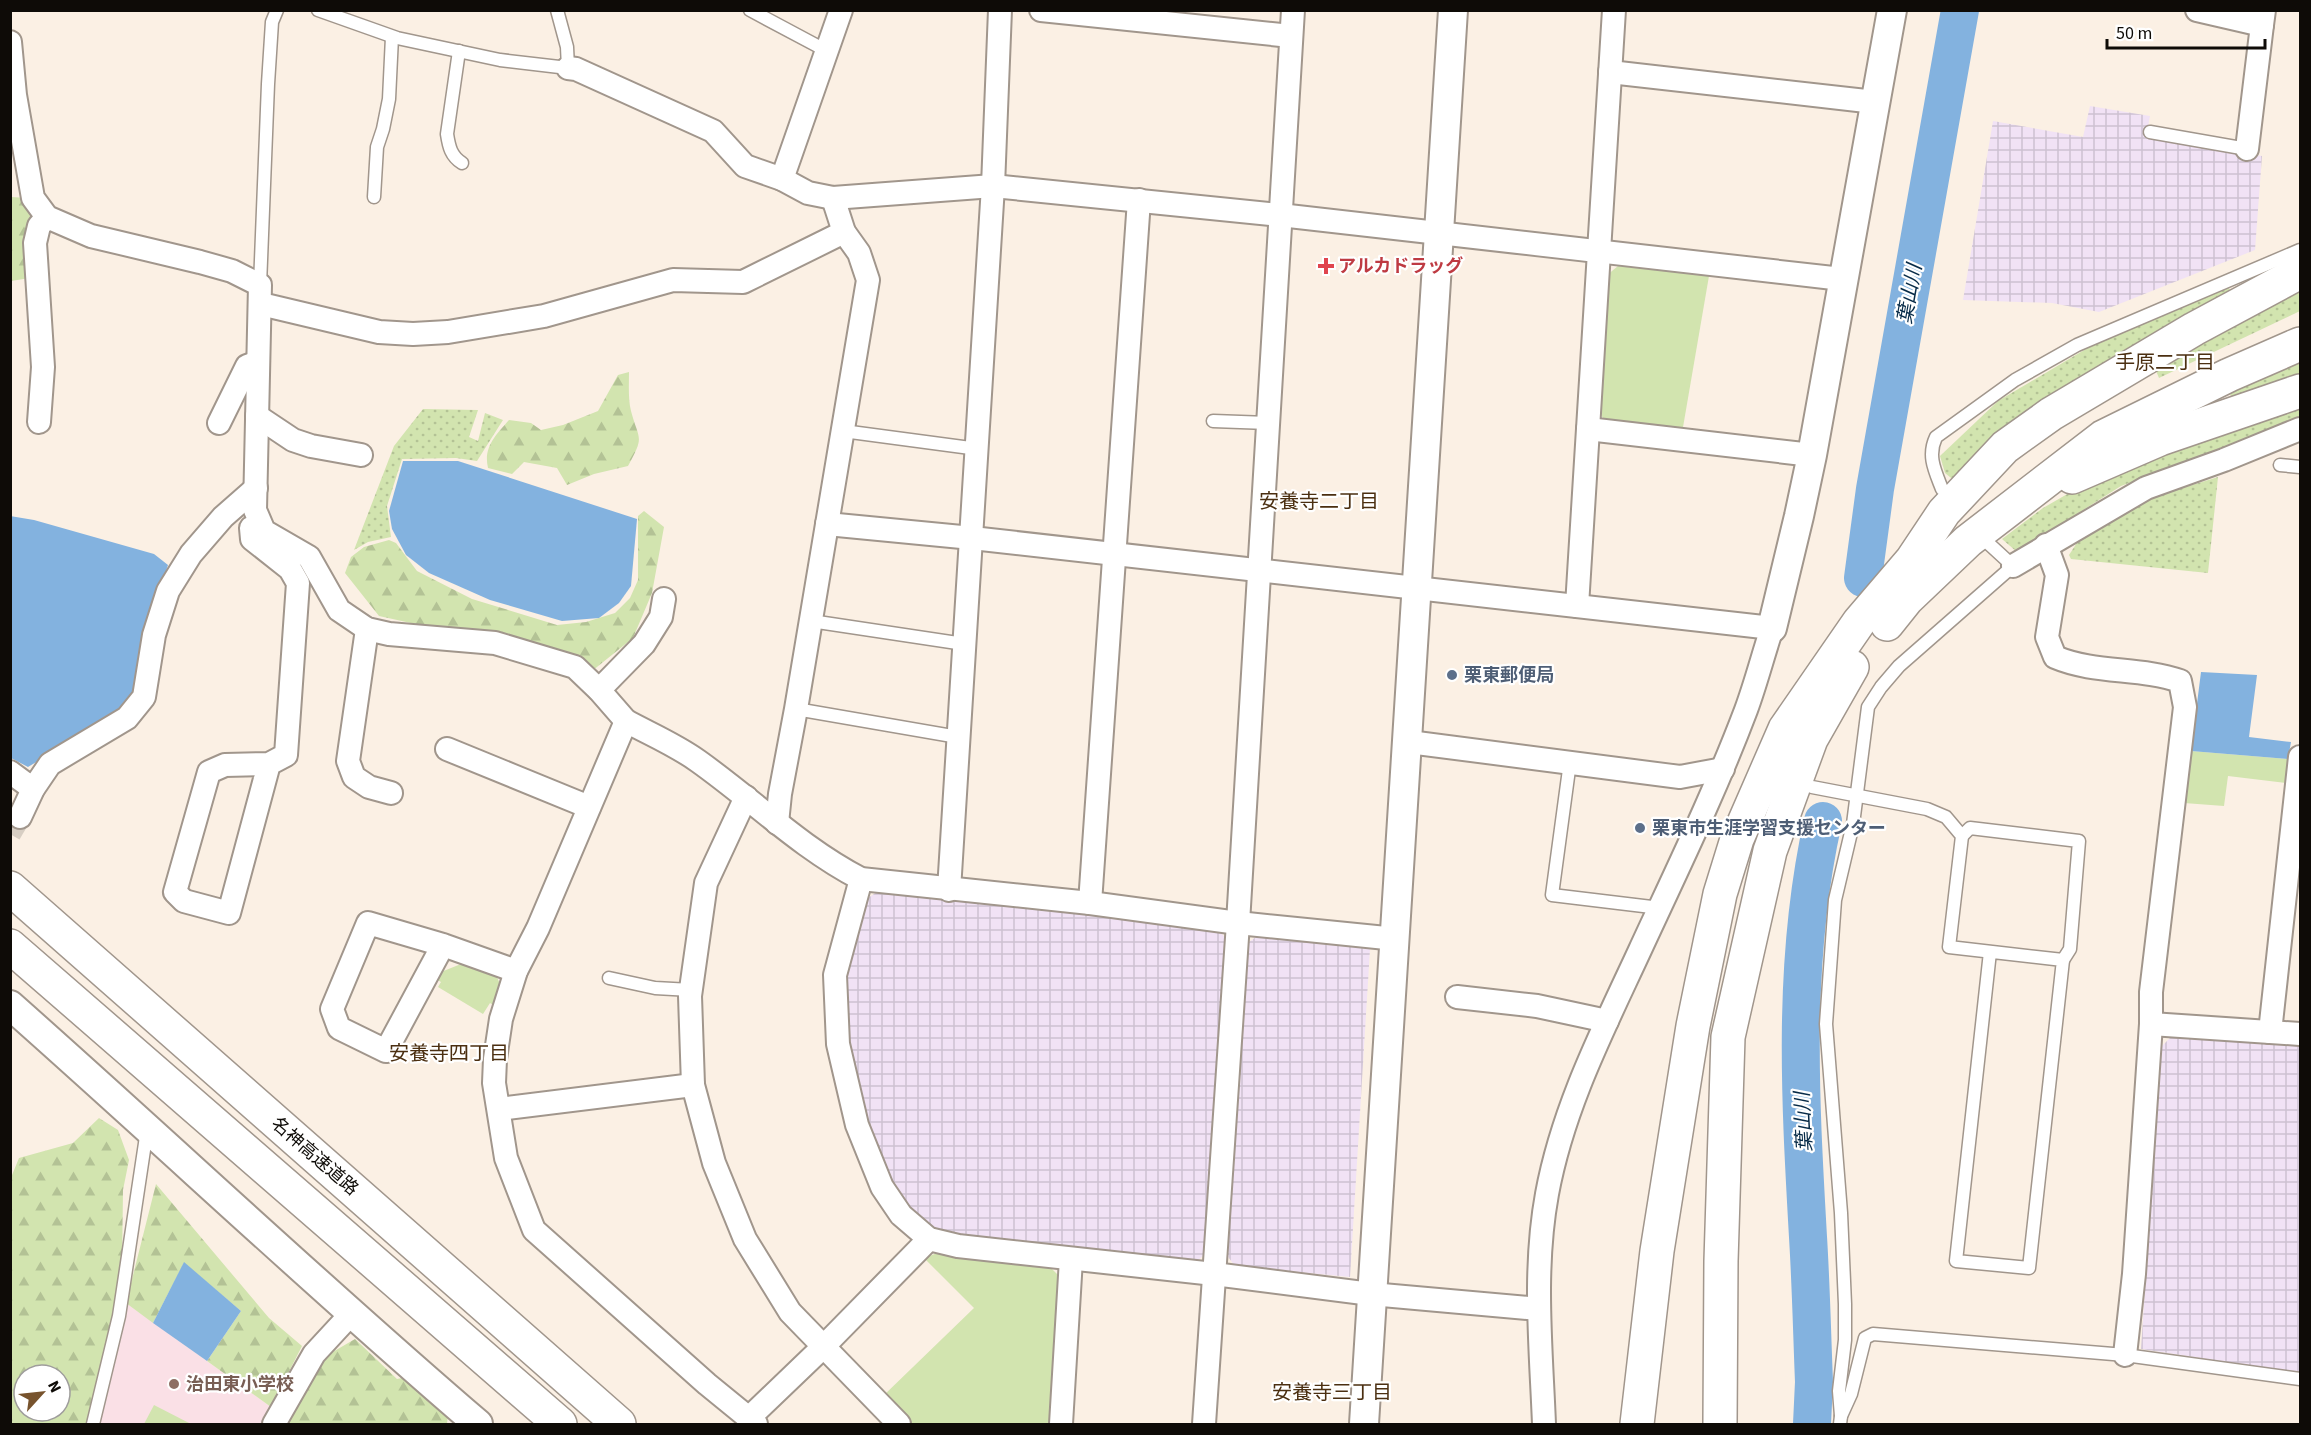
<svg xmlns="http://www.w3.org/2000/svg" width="2311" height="1435" font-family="'Source Sans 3','Noto Sans JP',sans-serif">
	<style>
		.industrial { fill: url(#industrial-grid) }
		.education { fill: #fae0e6 }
		.grass { fill: url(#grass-dots) }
		.forest { fill: url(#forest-firs); fill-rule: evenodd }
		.park { fill: #d2e4af }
		.water { fill: #83b2df }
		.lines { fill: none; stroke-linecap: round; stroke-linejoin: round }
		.river { stroke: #83b2df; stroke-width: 38 }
		.minor-tunnel { stroke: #d7cec3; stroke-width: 22; stroke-dasharray: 22 11; stroke-linecap: butt }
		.service-casing { stroke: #a1968c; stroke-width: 15 }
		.minor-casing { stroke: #a1968c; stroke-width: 26 }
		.tertiary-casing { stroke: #a1968c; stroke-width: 32 }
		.motorway-casing { stroke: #a1968c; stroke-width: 36 }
		.service { stroke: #fff; stroke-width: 12 }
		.minor { stroke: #fff; stroke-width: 22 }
		.tertiary { stroke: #fff; stroke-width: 28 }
		.motorway { stroke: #fff; stroke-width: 33 }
		.health-dot { fill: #e0444e; stroke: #fff; stroke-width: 2 }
		.service-dot { fill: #5c6f8a; stroke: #fff; stroke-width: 2 }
		.education-dot { fill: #8d6e63; stroke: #fff; stroke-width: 2 }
		.labels { text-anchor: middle; stroke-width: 4.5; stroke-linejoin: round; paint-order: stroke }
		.health-label { font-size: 18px; font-weight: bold; fill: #be3a42; stroke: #fff; text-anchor: start }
		.service-label { font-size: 18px; font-weight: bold; fill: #4e5e75; stroke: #fff; text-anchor: start }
		.street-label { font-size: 18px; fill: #0e0b07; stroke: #fff }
		.education-label { font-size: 18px; font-weight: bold; fill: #785e54; stroke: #fff; text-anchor: start }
		.water-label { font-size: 20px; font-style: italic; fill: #072b48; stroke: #fff }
		.neighbourhood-label { font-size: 20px; fill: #4b2f11; stroke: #fff }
	</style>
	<defs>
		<pattern id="industrial-grid" width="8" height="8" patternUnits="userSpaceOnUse" patternTransform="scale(1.5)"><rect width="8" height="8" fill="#f1e2f5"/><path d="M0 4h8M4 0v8" fill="none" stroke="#cdc1d1"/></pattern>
		<pattern id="grass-dots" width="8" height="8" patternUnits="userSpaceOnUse" patternTransform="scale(1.5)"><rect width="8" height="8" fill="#d2e4af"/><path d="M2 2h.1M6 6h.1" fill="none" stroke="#b3c295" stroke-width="1.8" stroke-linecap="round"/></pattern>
		<pattern id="forest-firs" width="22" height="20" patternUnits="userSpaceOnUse" patternTransform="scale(1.5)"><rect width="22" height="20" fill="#d2e4af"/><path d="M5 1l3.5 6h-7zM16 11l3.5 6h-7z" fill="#b3c295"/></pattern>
	</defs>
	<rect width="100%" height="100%" fill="#fbf0e4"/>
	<g class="industrial">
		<polygon points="2090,106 2150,116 2146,137 2262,156 2255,250 2099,312 2052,303 1963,300 1993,121 2083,137"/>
		<polygon points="877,892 1216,927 1227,940 1206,1253 1195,1263 943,1233 923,1223 896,1194 852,1089 845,987 847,964 865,900"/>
		<polygon points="1256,937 1370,949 1350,1277 1235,1266 1225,1253 1246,944"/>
		<polygon points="2173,1035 2300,1043 2300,1373 2141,1349 2161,1047"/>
	</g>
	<polygon class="education" points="126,1303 271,1407 262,1424 98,1424 117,1354"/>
	<g class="grass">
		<polygon points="2300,283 2300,311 2159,378 2154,366"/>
		<polygon points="2229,288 2232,295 1956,482 1945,473 1940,456 1998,401 2091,346 2140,323"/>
		<polygon points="2300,357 2300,375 2232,401 2229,389"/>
		<polygon points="2300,405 2300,418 2121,486 2017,552 2002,539 2043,508 2083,485"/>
		<polygon points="423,409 478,410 469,437 478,441 485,413 503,420 477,461 456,458 402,459 387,506 391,537 368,542 354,550 394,446"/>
		<polygon points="2218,477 2208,573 2071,559 2069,555 2082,535 2147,499"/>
	</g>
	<g class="forest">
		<polygon points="11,197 28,198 31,206 30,278 11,281"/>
		<path d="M629 372C629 384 628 399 631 411 639 441 645 435 628 466L594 474 567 485 557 468 524 462 512 474 488 468C483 447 496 435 509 420L531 423 541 430 563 425 598 411 618 375Z"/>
		<polygon points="644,511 664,527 652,593 633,638 592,671 577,659 550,647 493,632 438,629 379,616 345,573 351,557 364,547 389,540 396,543 417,571 472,599 557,625 586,622 615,613 630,598 638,580 638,516"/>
		<path d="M99 1118 118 1130 129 1160 123 1190 122 1264 100 1379 86 1424H11L10 1180 19 1158 73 1143ZM24 1375H60V1411H24Z"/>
		<polygon points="156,1184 269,1318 302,1346 271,1407 207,1361 241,1311 184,1263 153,1323 126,1303"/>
		<polygon points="355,1339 397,1379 407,1377 448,1414 447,1424 283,1424 319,1360"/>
	</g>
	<g class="park">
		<polygon points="1618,266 1709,276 1682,433 1610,426 1599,413 1606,276"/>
		<polygon points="2191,751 2288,759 2286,783 2228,776 2224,806 2184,803"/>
		<polygon points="466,962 496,975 500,984 493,1005 490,1003 483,1014 438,987 441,982 436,979 441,972"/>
		<polygon points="940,1252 1049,1266 1061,1278 1051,1424 910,1424 882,1397 974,1308 924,1258"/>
		<polygon points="154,1405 191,1424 144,1424"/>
	</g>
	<g class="water">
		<polygon points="403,461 458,461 637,519 631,586 619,603 599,618 562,621 490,600 429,573 406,555 392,529 389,511"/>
		<polygon points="10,516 34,520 154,554 168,565 150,619 136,691 124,709 28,767 11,758"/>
		<polygon points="2201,672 2257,675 2249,737 2291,742 2288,759 2191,751"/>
		<polygon points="184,1262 241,1311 207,1361 153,1323"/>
	</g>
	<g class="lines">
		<g class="river">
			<polyline points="1863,578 1875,489 1960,10"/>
			<path d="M1812 1424 1814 1382C1812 1333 1811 1285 1808 1237 1800 1097 1792 959 1823 821"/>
		</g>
		<polyline class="minor-tunnel" points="10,834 20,817"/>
		<g class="service-casing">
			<g id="service">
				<polyline points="318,10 397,38 500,60 568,68 567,47 557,10"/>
				<polyline points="750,10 827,51"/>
				<path d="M459 51 447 134C449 147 451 156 462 163"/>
				<polyline points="2150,132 2247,149"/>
				<polyline points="374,197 377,147 383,129 389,99 392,37"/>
				<polyline points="260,285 268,84 272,22 277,10"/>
				<polyline points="1213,421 1268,423"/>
				<polyline points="843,431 978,449"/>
				<polyline points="2280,465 2300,467"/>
				<path d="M1942 489C1935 471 1927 456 1936 437L2015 380 2077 345 2300 250"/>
				<polyline points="811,621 964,644"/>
				<polyline points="796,709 958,737"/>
				<polyline points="1570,762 1552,895 1660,908"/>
				<polyline points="1796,780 1812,787 1927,809 1946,817 1962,836 1949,947 2063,960 2029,1268 1956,1261 1990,952"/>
				<polyline points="1962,836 1970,828 2079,841 2070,949 2063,960"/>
				<polyline points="609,978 655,988 691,990"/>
				<polyline points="1841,1416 1839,1391 1845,1340 1845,1304 1841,1213 1826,1024 1835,900 1853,824 1868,707 1881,687 1899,666 2013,566 1988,543"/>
				<polyline points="93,1424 119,1316 147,1130"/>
				<polyline points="1840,1424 1841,1416 1851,1394 1865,1338 1873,1334 2125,1355 2300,1379"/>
			</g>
		</g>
		<g class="minor-casing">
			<g id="minor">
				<polyline points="1041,10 1291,36"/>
				<polyline points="2197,10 2262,25 2264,10"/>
				<polyline points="10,42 15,95 33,198 47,217 91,236 200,262 232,271 260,285 255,510 264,531 309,557 339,610 367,629 389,634 495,643 575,667 599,690 626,721"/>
				<polyline points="568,68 576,69 713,131 745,166 782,179 808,193 833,198 993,186 1280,215 1842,279"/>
				<polyline points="1610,72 1875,102"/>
				<polyline points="2247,149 2262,25"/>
				<polyline points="782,179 841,10"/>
				<polyline points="261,304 379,332 413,334 448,332 544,316 673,280 743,282 844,232"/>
				<polyline points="257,416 293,440 311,446 361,455"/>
				<polyline points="39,422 43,367 35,243 39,226 47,217"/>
				<polyline points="219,423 247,366 258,362"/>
				<polyline points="1588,429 1812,455"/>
				<path d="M827 524 972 538 1772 628C1763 655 1756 683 1746 710 1715 792 1677 870 1640 950 1603 1030 1563 1107 1547 1194 1533 1270 1541 1348 1544 1424"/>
				<polyline points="251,528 252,539 290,569 298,583 286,755 269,764 225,765 209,772 175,892 184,901 229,913 269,764"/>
				<path d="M2046 545 2057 575 2047 637 2055 657C2095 674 2140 667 2180 681L2185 707 2151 992V1024L2134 1274 2125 1355"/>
				<polyline points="2013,566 2146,488 2224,460 2300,429"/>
				<polyline points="1577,606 1614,10"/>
				<polyline points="367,629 348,761 354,777 369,787 391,793"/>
				<polyline points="599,690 644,644 661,617 664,599"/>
				<polyline points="1409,742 1680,777 1723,769"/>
				<polyline points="447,749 589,807"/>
				<polyline points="10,772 33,789"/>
				<polyline points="746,797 706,883 690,996 693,1085 714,1163 745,1239 790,1312 899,1424"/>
				<polyline points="20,817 33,789 50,764 127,718 144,697 154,635 168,591 191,554 223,517 256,488"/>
				<polyline points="777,823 780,794 796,709 868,280 859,253 844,232 833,198"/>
				<polyline points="861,879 835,975 838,1044 857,1125 882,1187 901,1215 929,1239 958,1246 1214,1274 1371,1294 1539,1309"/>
				<polyline points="949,890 993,186 1000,10"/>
				<polyline points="1090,903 1139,200"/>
				<polyline points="443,945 386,1051 339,1028 332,1009 368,923 443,945 516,971"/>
				<polyline points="1457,997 1537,1006 1607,1021"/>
				<polyline points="2151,1024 2300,1034"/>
				<polyline points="2270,1032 2300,757"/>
				<polyline points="499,1109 693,1085"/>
				<polyline points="749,1418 823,1347 929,1239"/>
				<polyline points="274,1424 314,1354 351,1314"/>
				<path d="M756 1424 707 1384 534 1230 506 1158 494 1083 495 1059 501 1019 516 971 538 928 626 721C650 734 676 745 698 761 753 800 801 848 861 879L1090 903 1238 923 1396 939"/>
				<polyline points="1061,1424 1071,1259"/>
				<polyline points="1204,1424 1238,923 1293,10"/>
			</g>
		</g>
		<g class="tertiary-casing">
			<g id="tertiary">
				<polyline points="1772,628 1799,516 1812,455 1892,10"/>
				<path d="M10 1005C167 1144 319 1288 478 1424"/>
				<polyline points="1364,1424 1453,10"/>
			</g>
		</g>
		<g class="motorway-casing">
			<g id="motorway">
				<polyline points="2072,477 2160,439 2300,391"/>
				<polyline points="1887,624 1907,599 1968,541 2103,437 2229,375 2300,344"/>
				<polyline points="10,888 619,1424"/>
				<polyline points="10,946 560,1424"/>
				<polyline points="1637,1424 1657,1251 1693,1026 1720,894 1737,839 1785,729 1859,622 1912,560 1944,512 2005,447 2051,414 2194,329 2300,272"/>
				<polyline points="1720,1424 1721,1261 1728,1037 1770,851 1811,739 1852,667"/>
			</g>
		</g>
		<use href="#service" class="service"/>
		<use href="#minor" class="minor"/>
		<use href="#tertiary" class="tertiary"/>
		<use href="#motorway" class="motorway"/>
	</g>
	<path class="health-dot" d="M1323 257h6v6h6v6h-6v6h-6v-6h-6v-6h6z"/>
	<g class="service-dot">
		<circle cx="1452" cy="675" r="6"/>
		<circle cx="1640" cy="828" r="6"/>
	</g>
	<circle class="education-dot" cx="174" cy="1384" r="6"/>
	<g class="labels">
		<g class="health-label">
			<text x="1338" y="272">アルカドラッグ</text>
		</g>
		<g class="service-label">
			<text x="1464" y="681">栗東郵便局</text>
			<text x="1652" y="834">栗東市生涯学習支援センター</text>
		</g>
		<g class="street-label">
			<text transform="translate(315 1156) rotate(41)" y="6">名神高速道路</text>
		</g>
		<g class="education-label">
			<text x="186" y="1390">治田東小学校</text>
		</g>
		<g class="water-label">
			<text transform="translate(1909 294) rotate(-80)" y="7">葉山川</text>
			<text transform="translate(1803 1122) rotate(-93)" y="7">葉山川</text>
		</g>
		<g class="neighbourhood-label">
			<text x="2165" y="369">手原二丁目</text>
			<text x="1319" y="508">安養寺二丁目</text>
			<text x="449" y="1060">安養寺四丁目</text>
			<text x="1332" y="1399">安養寺三丁目</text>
		</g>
	</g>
	<rect width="2311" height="1435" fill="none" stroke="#0e0b07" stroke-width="24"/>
	<g transform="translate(42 1393) rotate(63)"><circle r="28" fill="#ffffff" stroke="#9f9d9c" stroke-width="1.5"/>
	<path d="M0-4.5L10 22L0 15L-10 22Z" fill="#77532d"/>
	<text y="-9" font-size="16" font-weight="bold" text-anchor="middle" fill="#0e0b07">N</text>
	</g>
	<path d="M2107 39v9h158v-9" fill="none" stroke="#0e0b07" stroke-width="3"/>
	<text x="2116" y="39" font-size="18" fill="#0e0b07" stroke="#ffffff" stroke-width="4.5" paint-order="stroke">50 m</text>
</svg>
